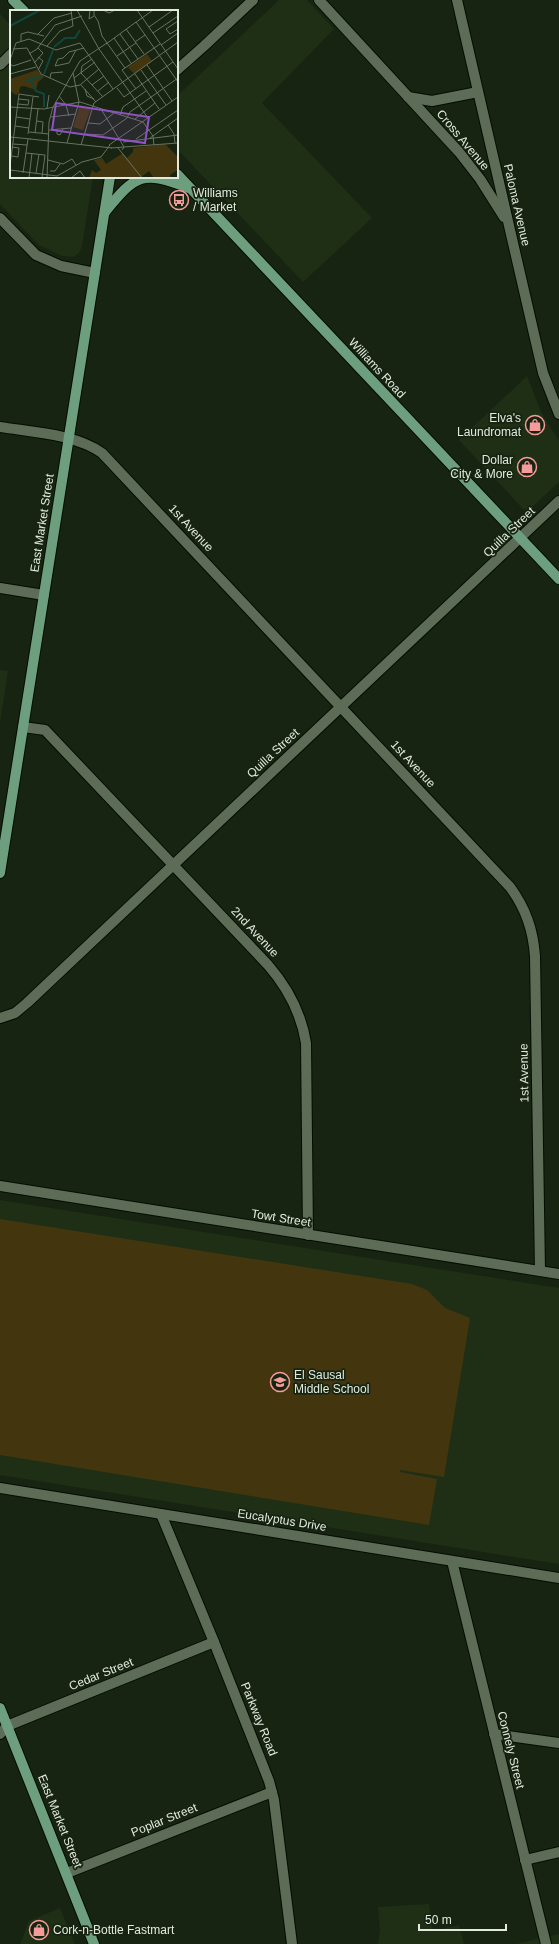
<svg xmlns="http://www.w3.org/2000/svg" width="559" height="1944" font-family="Arial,sans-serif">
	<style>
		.built { fill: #1e2f16 }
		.green { fill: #43360f }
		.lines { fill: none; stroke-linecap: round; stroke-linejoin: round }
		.minor-casing { stroke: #030d01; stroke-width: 12 }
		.major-casing { stroke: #030d01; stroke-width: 12 }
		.minor { stroke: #5c6c56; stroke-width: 10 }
		.major { stroke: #6d9f7f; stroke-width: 10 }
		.labels { text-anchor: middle; stroke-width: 3.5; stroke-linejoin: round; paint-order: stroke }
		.street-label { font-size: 12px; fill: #e1eade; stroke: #172411 }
		.poi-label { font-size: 12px; fill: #e1eade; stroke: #172411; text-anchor: start }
		.inset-river { fill: none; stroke: #11463f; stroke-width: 2 }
		.inset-road { fill: none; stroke: #687363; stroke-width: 1 }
		.view { fill: #8f52c5; fill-opacity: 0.15; stroke: #8f52c5; stroke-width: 2 }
		.inset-edge { fill: none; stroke: #e1eade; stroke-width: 2 }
	</style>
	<rect width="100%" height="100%" fill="#172411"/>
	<g class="built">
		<polygon points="279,0 307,0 334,29 262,103 372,218 303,282 177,149 177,96"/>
		<polygon points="0,14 11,25 11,177 93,177 82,246 79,253 73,257 62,256 39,245 0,204"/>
		<polygon points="527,376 541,412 559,441 559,482 529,510 523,509 459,440"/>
		<polygon points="0,670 8,671 0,724"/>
		<polygon points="0,1200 559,1288 559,1564 0,1475"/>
		<polygon points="429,1904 433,1931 459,1925 464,1944 378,1944 380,1931 378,1907"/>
		<polygon points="60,1908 75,1944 20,1944 29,1921"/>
		<polygon points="559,1934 559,1944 516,1944"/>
	</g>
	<polygon class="green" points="0,1219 412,1284 427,1290 445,1308 470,1318 444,1477 400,1470 400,1472 437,1479 429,1525 0,1455"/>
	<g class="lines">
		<g class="minor-casing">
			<g id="minor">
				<polyline points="319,0 459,152 480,179 504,217"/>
				<polyline points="457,0 543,373 559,414"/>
				<polyline points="0,65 11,54"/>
				<polyline points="177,70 204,46 253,0"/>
				<polyline points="408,97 432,101 478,92"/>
				<polyline points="0,218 36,255 61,266 95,273"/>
				<path d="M0 427C31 432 76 434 102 453L510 887C526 909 533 930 535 956L540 1271"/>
				<polyline points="0,588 44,595"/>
				<path d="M23 727 45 730 268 965C288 988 301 1012 306 1043L308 1235"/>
				<polyline points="0,1018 15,1013 27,1003 559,501"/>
				<polyline points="0,1186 559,1274"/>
				<polyline points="0,1488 559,1578"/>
				<polyline points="161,1514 214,1642 269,1781 274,1800 292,1944"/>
				<polyline points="452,1561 546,1944"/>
				<polyline points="0,1734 7,1726 214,1642"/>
				<polyline points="494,1734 559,1743"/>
				<polyline points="525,1860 559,1852"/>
				<polyline points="67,1873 272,1792"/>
			</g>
		</g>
		<g class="major-casing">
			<g id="major">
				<polyline points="13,0 24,11"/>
				<polyline points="177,174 559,579"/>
				<path d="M105 212C136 174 142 170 189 188"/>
				<polyline points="0,873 110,177"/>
				<polyline points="0,1708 94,1944"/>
			</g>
		</g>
		<use href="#minor" class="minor"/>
		<use href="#major" class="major"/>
	</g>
	<defs>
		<g id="bus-ring" transform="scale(1)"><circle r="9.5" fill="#172411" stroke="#f59b9a" stroke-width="1.5"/><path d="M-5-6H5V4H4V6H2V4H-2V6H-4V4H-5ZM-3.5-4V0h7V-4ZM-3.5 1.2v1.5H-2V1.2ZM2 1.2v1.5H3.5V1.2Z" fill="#f59b9a"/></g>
		<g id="shop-ring" transform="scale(1)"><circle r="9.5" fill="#172411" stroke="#f59b9a" stroke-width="1.5"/><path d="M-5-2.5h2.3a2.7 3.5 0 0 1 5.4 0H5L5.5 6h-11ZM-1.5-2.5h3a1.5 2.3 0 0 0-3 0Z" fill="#f59b9a"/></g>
		<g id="school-ring" transform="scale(1)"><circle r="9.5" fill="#172411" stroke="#f59b9a" stroke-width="1.5"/><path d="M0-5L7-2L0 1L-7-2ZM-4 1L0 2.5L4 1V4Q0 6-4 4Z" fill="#f59b9a"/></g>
	</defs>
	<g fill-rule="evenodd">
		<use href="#bus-ring" x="179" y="200"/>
		<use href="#shop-ring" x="535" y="425"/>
		<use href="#shop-ring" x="527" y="467"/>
		<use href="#school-ring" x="280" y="1382"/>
		<use href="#shop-ring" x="39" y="1930"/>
	</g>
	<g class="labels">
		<g class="street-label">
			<text transform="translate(463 140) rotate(50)" y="4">Cross Avenue</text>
			<text transform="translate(517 205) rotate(77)" y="4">Paloma Avenue</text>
			<text transform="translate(377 368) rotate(47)" y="4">Williams Road</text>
			<text transform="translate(42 523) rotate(-81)" y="4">East Market Street</text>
			<text transform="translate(191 528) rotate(47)" y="4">1st Avenue</text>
			<text transform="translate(509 532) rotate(-44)" y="4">Quilla Street</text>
			<text transform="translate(273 753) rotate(-43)" y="4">Quilla Street</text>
			<text transform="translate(413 764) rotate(47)" y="4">1st Avenue</text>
			<text transform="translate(255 932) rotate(47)" y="4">2nd Avenue</text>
			<text transform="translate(524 1073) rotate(-91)" y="4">1st Avenue</text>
			<text transform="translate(281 1218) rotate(9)" y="4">Towt Street</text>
			<text transform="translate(282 1520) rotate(9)" y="4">Eucalyptus Drive</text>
			<text transform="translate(101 1674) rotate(-22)" y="4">Cedar Street</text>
			<text transform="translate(259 1719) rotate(68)" y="4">Parkway Road</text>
			<text transform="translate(511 1750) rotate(76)" y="4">Connely Street</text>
			<text transform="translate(164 1820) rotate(-22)" y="4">Poplar Street</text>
			<text transform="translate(60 1821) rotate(68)" y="4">East Market Street</text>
		</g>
		<g class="poi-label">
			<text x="193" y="197">Williams<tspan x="193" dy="14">/ Market</tspan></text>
			<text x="521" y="422" text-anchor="end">Elva's<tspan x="521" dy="14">Laundromat</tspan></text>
			<text x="513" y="464" text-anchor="end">Dollar<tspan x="513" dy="14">City &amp; More</tspan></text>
			<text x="294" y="1379">El Sausal<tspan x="294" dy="14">Middle School</tspan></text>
			<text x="53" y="1934">Cork-n-Bottle Fastmart</text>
		</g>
	</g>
	<g transform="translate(10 10)">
		<rect width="168" height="168" fill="#172411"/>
		<path d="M137 44 142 51 124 64 118 57ZM27 60 34 67 28 72 26 80 14 76 10 77 9 83 6 85 0 81V69ZM70 95 81 98 73 120 63 117ZM155 134 168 147V160L160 165 161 168H144L139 161 130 168H79L82 160 86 163 91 160 84 150 92 148 96 154 113 143 117 148 123 142V138Z" fill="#43360f"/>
		<path class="inset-river" d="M0 16 30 0M44 37 55 28H65L70 20M34 64 43 40M21 70 26 81 34 84V97M15 71 31 66"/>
		<path class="inset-road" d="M67 0 89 39M80 0 79 9 84 6M84 0V5L88 11 92 26 115 58M93 0 99 3 105 0M127 0 168 59M168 11 156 19 160 24 168 19M126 12 168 72M125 13 143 0M139 17 163 0M116 19 134 44M143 23 168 6M28 24 44 8 62 3M110 24 128 49M104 28 121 53M11 31V24L18 22 34 26M125 32 135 25M70 33 103 79M96 34 126 12M151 35 168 23M37 36 50 21 63 16 61 0M3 39 17 38 31 64 60 77 70 75 89 59M89 39 138 108M66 40 59 53 45 56 48 49 53 48 59 42 74 38M19 44 27 39 45 15 72 6M107 46 126 33M0 50 6 33 19 29 46 40 70 33M24 53 33 43 28 38M0 54 3 56 21 50M137 55 162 91M28 60 33 51 28 47M131 60 156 95M71 63 93 87M71 63 72 56 82 49M0 64 26 57M125 64 149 99M40 68 41 63 53 62M64 68 85 52M71 75 86 92M82 75 94 66M107 78 114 87 163 52M75 79 77 86 84 89M126 79 112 60 150 34M88 81 99 72M49 86 56 95 59 106M8 94 18 95 19 90 8 89M0 97 34 99 70 92 133 112M37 98 39 85M91 99 114 137M110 105 113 97 136 81M6 107 20 109M41 107 66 104M125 109 145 93M27 111 33 112 32 123M133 112 143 126 144 135M78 113 90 114 104 103M158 115 164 124 165 133M5 116 19 118M47 119V124L50 125 53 119M39 120 61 118M19 122 39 124M25 123 28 99M18 124 23 87M75 124 93 125 117 108 120 102 168 68M0 127 21 129M140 128 168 108M20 129 102 138M126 129 168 100M113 132 168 125M57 133 69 92 63 63M3 134 17 135M71 135 84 93 168 32M99 135 168 87M114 137 168 133M101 138 114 137 112 140M108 138 132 168M16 143 35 145 32 168M2 146 8 147 9 138 2 137M38 150 53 154 62 149 66 155M0 156 9 84 29 87M0 160 47 166 72 152 91 147 100 135M40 161H45L50 154M13 163 18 129M26 163 29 144M19 168 22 143M37 168 39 112 43 97 70 51 97 33M61 168 70 161 75 168"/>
		<path class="view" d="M46 93 139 107 135 133 42 120Z"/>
		<rect width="168" height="168" class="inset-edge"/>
	</g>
	<path d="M419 1924v6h87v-6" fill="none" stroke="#e1eade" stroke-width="2"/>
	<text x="425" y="1924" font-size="12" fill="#e1eade" stroke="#172411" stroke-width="3" paint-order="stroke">50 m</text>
</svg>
